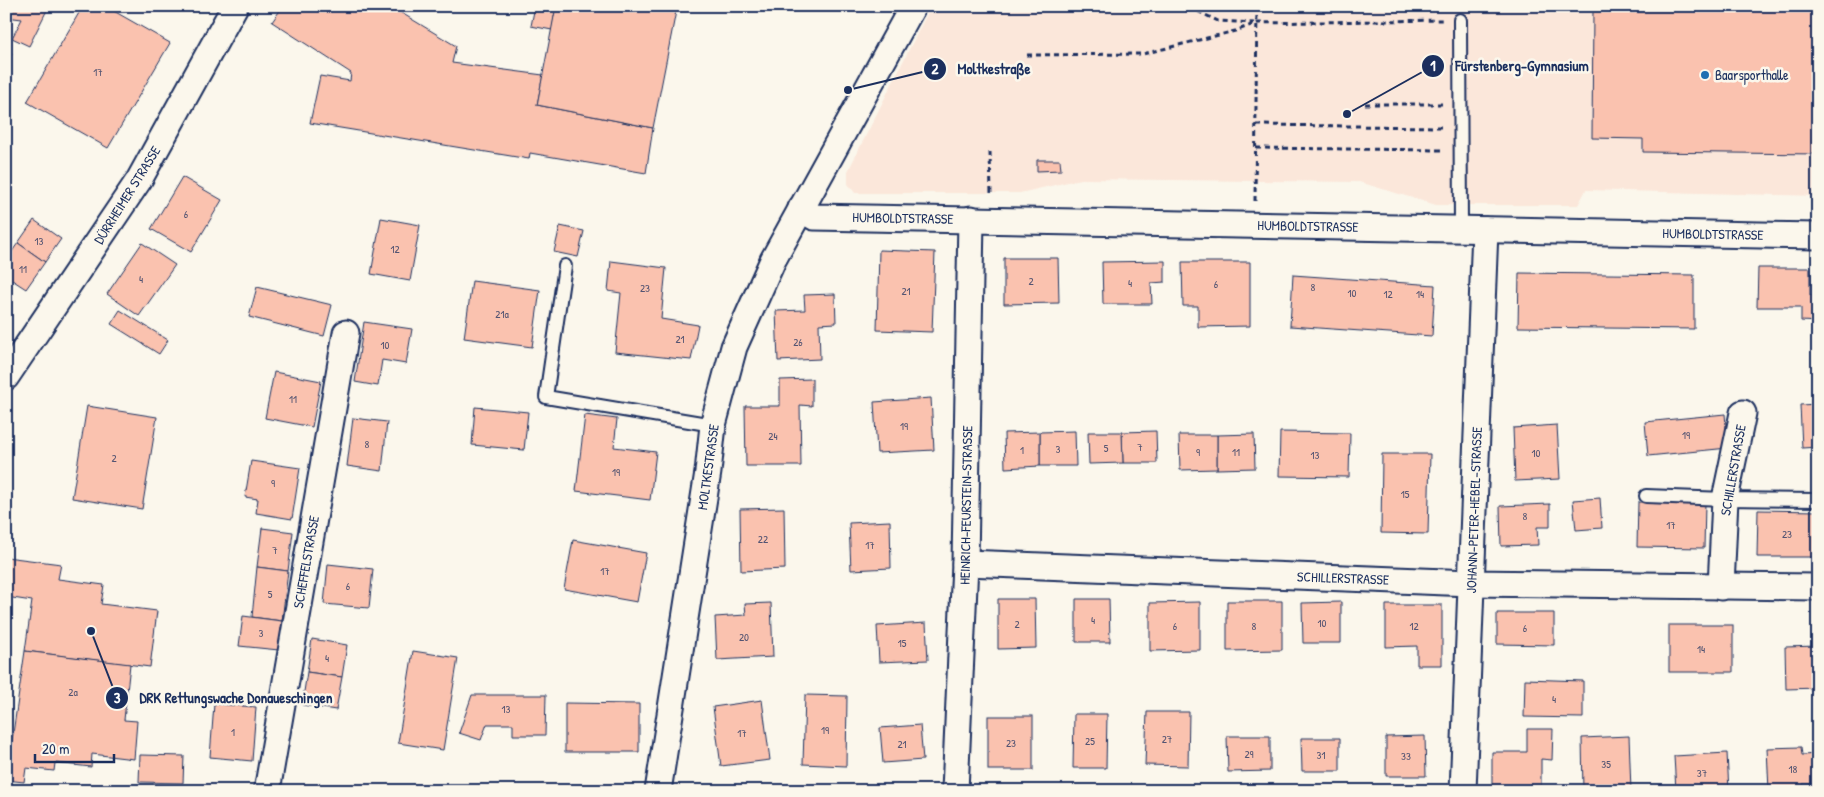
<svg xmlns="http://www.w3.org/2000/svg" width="1824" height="797" font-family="'Patrick Hand',sans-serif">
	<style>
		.built { fill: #fbe7da }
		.building { fill: #fac2af; stroke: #1b2f5e }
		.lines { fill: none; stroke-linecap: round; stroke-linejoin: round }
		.service-casing { stroke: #1b2f5e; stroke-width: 16 }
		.minor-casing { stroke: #1b2f5e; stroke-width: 29 }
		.path { stroke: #1b2f5e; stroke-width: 3; stroke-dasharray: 5 4; stroke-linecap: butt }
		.service { stroke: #fbf7ec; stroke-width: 12 }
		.minor { stroke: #fbf7ec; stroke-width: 25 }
		.poi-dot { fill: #1f6fb2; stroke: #fbf7ec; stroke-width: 2 }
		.labels { text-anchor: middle; stroke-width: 5; stroke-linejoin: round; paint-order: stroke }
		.number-label { font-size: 11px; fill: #535472 }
		.poi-label { font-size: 14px; fill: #1b2f5e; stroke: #fbf7ec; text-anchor: start }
		.street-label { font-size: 14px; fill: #1b2f5e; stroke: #fbf7ec }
		.leader { fill: none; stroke: #1b2f5e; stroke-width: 2 }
		.callout-dot { fill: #1b2f5e; stroke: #fbf7ec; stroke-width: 2 }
		.mark-label { font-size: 15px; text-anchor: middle; font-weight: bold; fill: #fff }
		.callout-label { font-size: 15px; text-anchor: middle; font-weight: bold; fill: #1b2f5e; stroke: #fbf7ec; stroke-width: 5; stroke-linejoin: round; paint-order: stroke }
	</style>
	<rect width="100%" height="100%" fill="#fbf7ec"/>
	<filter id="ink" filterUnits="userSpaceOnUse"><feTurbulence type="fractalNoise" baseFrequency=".02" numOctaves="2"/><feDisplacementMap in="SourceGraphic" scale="10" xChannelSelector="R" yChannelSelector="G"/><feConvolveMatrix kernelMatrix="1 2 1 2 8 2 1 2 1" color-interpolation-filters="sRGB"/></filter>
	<g filter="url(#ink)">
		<polygon class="built" points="931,6 1818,6 1818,196 1586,190 1578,205 1436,205 1359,182 1081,179 1020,193 855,193 848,184 848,171"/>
		<g class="building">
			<polygon points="6,6 49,6 29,46 12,38 22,19 6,17"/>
			<polygon points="83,6 105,6 170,43 108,148 27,102"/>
			<polygon points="283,6 390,6 456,46 452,63 543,75 537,105 653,128 646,173 530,153 529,159 310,123 320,76 350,81 351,73 272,22"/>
			<polygon points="535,6 556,6 552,30 531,26"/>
			<polygon points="556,6 677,6 653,128 537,105"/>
			<polygon points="1644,6 1818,6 1818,154 1643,152 1643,139 1592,138 1593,11 1644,12"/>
			<polygon points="6,50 12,53 6,65"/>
			<polygon points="1037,160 1060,160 1061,170 1037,171"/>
			<polygon points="182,177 222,200 191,252 151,229"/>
			<polygon points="381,218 420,225 410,281 371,274"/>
			<polygon points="34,220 61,239 45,262 18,243"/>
			<polygon points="560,226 584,231 578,257 554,252"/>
			<polygon points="18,243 45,262 26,289 6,276 6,260"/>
			<polygon points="142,243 175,265 139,316 107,294"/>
			<polygon points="879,250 935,252 932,332 877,330"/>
			<polygon points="1004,258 1058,258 1059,303 1004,304"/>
			<polygon points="611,261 666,268 661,319 698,325 691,360 615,352 621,293 608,291"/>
			<polygon points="1165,261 1165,282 1151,283 1152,304 1103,304 1102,262"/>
			<polygon points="1182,262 1250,262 1250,326 1198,327 1198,306 1183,306"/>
			<polygon points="1758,268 1810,268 1810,295 1818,295 1818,322 1801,321 1801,307 1757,307"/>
			<polygon points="1519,273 1694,275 1694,329 1518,327"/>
			<polygon points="1293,275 1435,285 1432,336 1290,326"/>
			<polygon points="472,281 540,290 532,347 464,338"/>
			<polygon points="257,287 332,305 324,336 249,317"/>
			<polygon points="835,294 836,323 819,324 820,359 778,361 776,311 805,310 804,295"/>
			<polygon points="120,310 168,340 159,354 111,324"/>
			<polygon points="364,322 412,329 406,364 382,360 378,386 355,382"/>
			<polygon points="274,372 321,381 312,427 265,418"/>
			<polygon points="812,379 812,406 800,405 801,466 746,466 745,406 780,406 780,380"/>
			<polygon points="931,398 934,450 877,453 874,402"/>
			<polygon points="1818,404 1818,447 1802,448 1800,405"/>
			<polygon points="87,406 157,417 142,509 72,498"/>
			<polygon points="475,407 528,412 524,450 472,445"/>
			<polygon points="1725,414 1728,448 1648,456 1645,422"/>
			<polygon points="585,415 617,419 614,447 656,452 650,500 576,491"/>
			<polygon points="353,418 387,422 382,471 347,466"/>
			<polygon points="1557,425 1560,479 1515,481 1513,428"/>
			<polygon points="1075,431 1076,466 1040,466 1040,432"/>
			<polygon points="1156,431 1157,463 1123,463 1122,432"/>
			<polygon points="1040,432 1040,466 1005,468 1004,433"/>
			<polygon points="1088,432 1122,432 1123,463 1089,464"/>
			<polygon points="1280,432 1350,433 1349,477 1279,476"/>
			<polygon points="1254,434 1255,468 1217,469 1217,435"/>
			<polygon points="1179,435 1217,435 1217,469 1180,470"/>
			<polygon points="1382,454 1430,454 1428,534 1381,533"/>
			<polygon points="251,461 300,468 292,519 256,513 258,499 245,497"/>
			<polygon points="1600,498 1602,528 1576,530 1573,500"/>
			<polygon points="1638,502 1705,503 1704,548 1637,547"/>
			<polygon points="1550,504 1550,527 1537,527 1538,545 1501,546 1500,506"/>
			<polygon points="784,508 785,569 741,571 740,509"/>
			<polygon points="1758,510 1818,511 1818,557 1757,557"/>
			<polygon points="890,521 891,568 851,570 849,523"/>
			<polygon points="262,528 293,532 288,571 257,567"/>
			<polygon points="573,540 646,553 637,602 564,589"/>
			<polygon points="6,557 61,564 58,579 104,585 101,604 157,611 150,667 25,651 32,601 6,597"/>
			<polygon points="328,564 373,569 369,608 324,604"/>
			<polygon points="257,567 288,571 282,621 252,617"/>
			<polygon points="998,599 1035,599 1036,648 998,649"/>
			<polygon points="1076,599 1109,599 1110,642 1076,642"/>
			<polygon points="1227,601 1282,601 1282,650 1227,651"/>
			<polygon points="1200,602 1200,650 1150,651 1150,603"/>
			<polygon points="1341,602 1341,643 1303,643 1302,603"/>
			<polygon points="771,603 773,657 717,660 715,617 746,615 745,604"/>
			<polygon points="1386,605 1442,605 1442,665 1417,665 1417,646 1386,647"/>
			<polygon points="1497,613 1554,613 1554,645 1497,644"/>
			<polygon points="243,616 282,621 279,650 239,646"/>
			<polygon points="926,623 928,660 879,662 877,626"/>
			<rect x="1669" y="625" width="64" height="47"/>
			<polygon points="312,639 347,645 342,677 307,672"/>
			<polygon points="1818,646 1818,688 1786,689 1785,647"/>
			<polygon points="25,651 130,664 124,720 137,721 134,759 92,754 91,767 55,763 54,771 26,768 24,782 6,780 6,747 11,747"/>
			<polygon points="413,651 458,658 443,750 398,743"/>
			<polygon points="307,672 342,677 336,710 302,705"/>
			<polygon points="1525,679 1583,681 1583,718 1524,717"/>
			<polygon points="472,695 546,695 545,735 513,735 513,724 487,724 481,740 459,733"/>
			<polygon points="805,695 847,696 846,766 803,764"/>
			<polygon points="762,700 770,760 721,766 713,707"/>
			<polygon points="565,703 639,704 639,752 565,752"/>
			<polygon points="214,704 256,707 252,761 210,757"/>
			<polygon points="1147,712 1189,712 1188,766 1145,765"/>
			<polygon points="1074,714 1107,714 1106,768 1073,768"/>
			<rect x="988" y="716" width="45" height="54"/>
			<polygon points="920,725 923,760 883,763 880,728"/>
			<polygon points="1527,729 1553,729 1552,760 1541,759 1541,791 1492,791 1492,752 1527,752"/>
			<polygon points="1227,736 1270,736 1270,771 1228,772"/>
			<polygon points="1425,736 1426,776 1386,776 1386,737"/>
			<polygon points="1629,736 1631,791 1583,791 1582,738"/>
			<polygon points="1301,738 1340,738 1340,771 1302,771"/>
			<polygon points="1801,747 1802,755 1818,754 1818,784 1803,784 1803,791 1769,791 1767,748"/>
			<polygon points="1727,753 1729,791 1676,791 1674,756"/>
			<polygon points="140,755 184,756 183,783 139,782"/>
		</g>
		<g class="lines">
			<g class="service-casing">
				<g id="service">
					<polyline points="1460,20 1461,229"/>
					<polyline points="565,266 546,397 713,425"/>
					<polyline points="1646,496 1725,499 1818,500"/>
				</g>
			</g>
			<g class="minor-casing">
				<g id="minor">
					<polyline points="801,208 814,217 1818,236"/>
					<polyline points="6,377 139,180 235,6"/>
					<polyline points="965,563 1471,583 1818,587"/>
					<polyline points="1721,587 1725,499 1743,413"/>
					<polyline points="267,791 346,333"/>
					<polyline points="658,791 708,472 713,425 734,347 773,260 913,6"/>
					<polyline points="955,791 965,563 971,219"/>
					<polyline points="1463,791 1485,230"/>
				</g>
			</g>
			<g class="path">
				<polyline points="1191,6 1193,9 1218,21 1254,23"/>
				<polyline points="1027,55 1143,54 1235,31 1257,23 1442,20"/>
				<polyline points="1365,104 1442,104"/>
				<polyline points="1256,125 1443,127"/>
				<polyline points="1256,148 1442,150"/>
				<polyline points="990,152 991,194"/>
				<polyline points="1255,201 1257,6"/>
			</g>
			<use href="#service" class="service"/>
			<use href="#minor" class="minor"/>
		</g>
	</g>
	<circle class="poi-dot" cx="1705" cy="75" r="5"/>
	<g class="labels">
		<g class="number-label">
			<text x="98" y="76">17</text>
			<text x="186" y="218">6</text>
			<text x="39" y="245">13</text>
			<text x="395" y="253">12</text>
			<text x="23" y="273">11</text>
			<text x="141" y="283">4</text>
			<text x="1031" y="285">2</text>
			<text x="1130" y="287">4</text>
			<text x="1216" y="288">6</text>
			<text x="1313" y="291">8</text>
			<text x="645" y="292">23</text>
			<text x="906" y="295">21</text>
			<text x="1352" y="297">10</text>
			<text x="1388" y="298">12</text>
			<text x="1420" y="298">14</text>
			<text x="502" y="318">21a</text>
			<text x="680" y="343">21</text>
			<text x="798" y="346">26</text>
			<text x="385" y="349">10</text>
			<text x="293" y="403">11</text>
			<text x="904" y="430">19</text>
			<text x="1686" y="439">19</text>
			<text x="773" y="440">24</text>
			<text x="367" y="448">8</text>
			<text x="1140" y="451">7</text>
			<text x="1106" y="452">5</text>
			<text x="1058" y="453">3</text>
			<text x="1022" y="454">1</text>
			<text x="1198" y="456">9</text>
			<text x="1236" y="456">11</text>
			<text x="1536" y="457">10</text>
			<text x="1315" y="459">13</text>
			<text x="114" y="462">2</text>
			<text x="616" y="476">19</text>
			<text x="273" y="487">9</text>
			<text x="1405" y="498">15</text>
			<text x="1525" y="520">8</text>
			<text x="1671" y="529">17</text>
			<text x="1787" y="538">23</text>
			<text x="763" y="543">22</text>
			<text x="870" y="549">17</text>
			<text x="275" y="554">7</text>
			<text x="605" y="575">17</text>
			<text x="348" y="590">6</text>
			<text x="270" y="598">5</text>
			<text x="1093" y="624">4</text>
			<text x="1322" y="627">10</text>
			<text x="1017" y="628">2</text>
			<text x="1175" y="630">6</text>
			<text x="1254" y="630">8</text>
			<text x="1414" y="630">12</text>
			<text x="1525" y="632">6</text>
			<text x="261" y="637">3</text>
			<text x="744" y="641">20</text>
			<text x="902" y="647">15</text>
			<text x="1701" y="653">14</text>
			<text x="327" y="662">4</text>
			<text x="73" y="696">2a</text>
			<text x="1554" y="703">4</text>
			<text x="506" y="713">13</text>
			<text x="825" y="734">19</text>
			<text x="233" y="736">1</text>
			<text x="742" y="737">17</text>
			<text x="1167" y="743">27</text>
			<text x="1090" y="745">25</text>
			<text x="1011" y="747">23</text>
			<text x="902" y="748">21</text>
			<text x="1249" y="758">29</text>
			<text x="1321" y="759">31</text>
			<text x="1406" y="760">33</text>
			<text x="1606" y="768">35</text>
			<text x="1793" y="773">18</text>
			<text x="1702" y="777">37</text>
		</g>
		<g class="poi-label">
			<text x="1715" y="80">Baarsporthalle</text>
		</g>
		<g class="street-label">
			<text transform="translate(127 195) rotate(-58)" y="5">DÜRRHEIMER STRASSE</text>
			<text transform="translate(903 218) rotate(1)" y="5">HUMBOLDTSTRASSE</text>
			<text transform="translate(1308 226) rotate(1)" y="5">HUMBOLDTSTRASSE</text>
			<text transform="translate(1713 234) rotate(1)" y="5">HUMBOLDTSTRASSE</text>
			<text transform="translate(708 467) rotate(-82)" y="5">MOLTKESTRASSE</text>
			<text transform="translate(1733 470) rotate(-80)" y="5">SCHILLERSTRASSE</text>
			<text transform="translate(966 505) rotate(-89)" y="5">HEINRICH-FEURSTEIN-STRASSE</text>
			<text transform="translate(1474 510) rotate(-88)" y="5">JOHANN-PETER-HEBEL-STRASSE</text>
			<text transform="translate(306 562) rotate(-80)" y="5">SCHEFFELSTRASSE</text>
			<text transform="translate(1343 578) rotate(2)" y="5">SCHILLERSTRASSE</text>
		</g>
	</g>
	<path class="leader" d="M1347 114L1433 66M848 90L935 69M91 631L117 698"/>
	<g class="callout-dot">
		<circle cx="1347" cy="114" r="5"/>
		<circle cx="848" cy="90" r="5"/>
		<circle cx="91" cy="631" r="5"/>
		<circle cx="1433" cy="66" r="12"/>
		<circle cx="935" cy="69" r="12"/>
		<circle cx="117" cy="698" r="12"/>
	</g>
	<g class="mark-label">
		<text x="1433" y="71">1</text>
		<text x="935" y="74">2</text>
		<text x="117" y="703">3</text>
	</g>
	<g class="callout-label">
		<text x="1522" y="71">Fürstenberg-Gymnasium</text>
		<text x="994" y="74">Moltkestraße</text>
		<text x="236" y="703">DRK Rettungswache Donaueschingen</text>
	</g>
	<rect width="1824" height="797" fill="none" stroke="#fbf7ec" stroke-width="25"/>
	<rect x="12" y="12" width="1799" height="772" fill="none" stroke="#1b2f5e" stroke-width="2" filter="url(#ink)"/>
	<path d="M35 754v8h79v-8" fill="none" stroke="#1b2f5e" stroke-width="2.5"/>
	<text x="42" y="754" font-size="15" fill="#1b2f5e" stroke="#fbf7ec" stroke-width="4" paint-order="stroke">20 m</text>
</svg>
